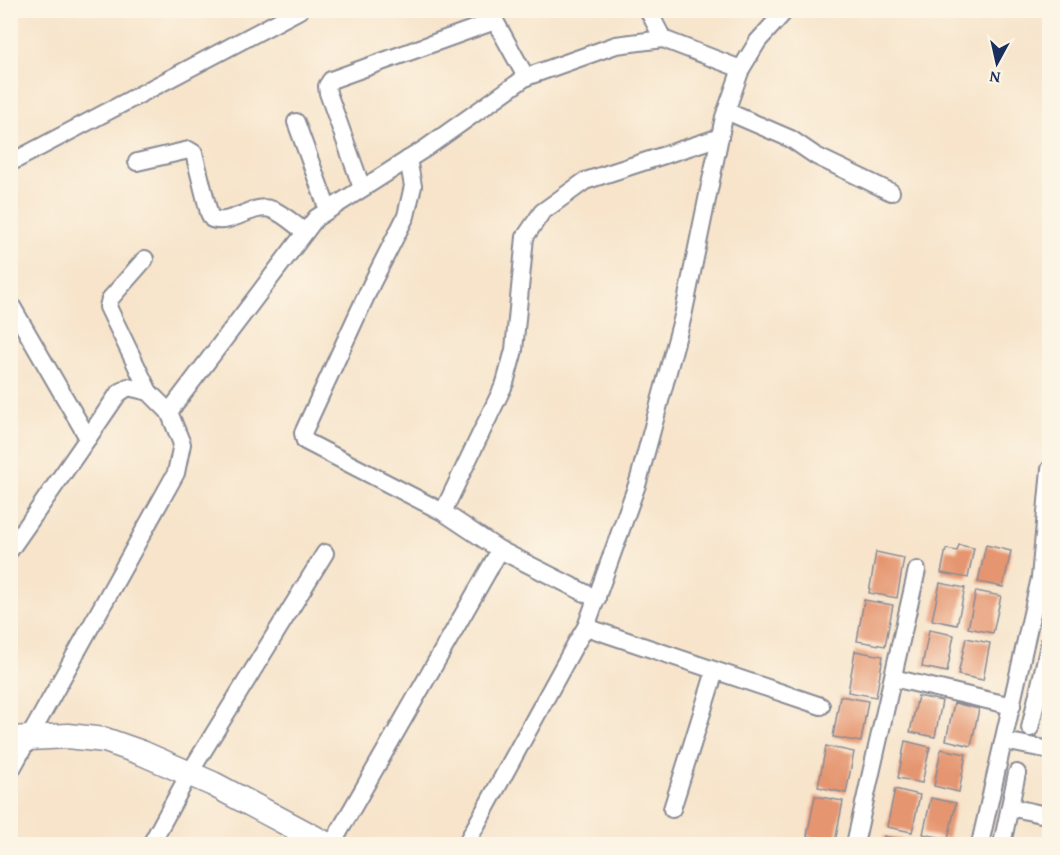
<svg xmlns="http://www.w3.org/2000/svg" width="1060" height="855" font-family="'Gentium Book Plus',serif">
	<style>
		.building { fill: #e5956f }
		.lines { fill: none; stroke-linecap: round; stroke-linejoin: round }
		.street-casing { stroke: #898a94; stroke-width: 20 }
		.secondary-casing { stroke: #898a94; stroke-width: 27 }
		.street { stroke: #fff; stroke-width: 16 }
		.secondary { stroke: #fff; stroke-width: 24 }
	</style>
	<rect width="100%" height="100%" fill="#fcf5e5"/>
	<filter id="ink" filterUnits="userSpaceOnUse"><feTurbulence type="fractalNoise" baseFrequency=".0167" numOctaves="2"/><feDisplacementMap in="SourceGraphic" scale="12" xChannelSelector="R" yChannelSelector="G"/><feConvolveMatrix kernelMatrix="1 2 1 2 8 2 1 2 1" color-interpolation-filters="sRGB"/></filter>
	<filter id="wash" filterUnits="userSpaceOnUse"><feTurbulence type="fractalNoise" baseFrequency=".008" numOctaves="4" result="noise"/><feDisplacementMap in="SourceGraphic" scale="24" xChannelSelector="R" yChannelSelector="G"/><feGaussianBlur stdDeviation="1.35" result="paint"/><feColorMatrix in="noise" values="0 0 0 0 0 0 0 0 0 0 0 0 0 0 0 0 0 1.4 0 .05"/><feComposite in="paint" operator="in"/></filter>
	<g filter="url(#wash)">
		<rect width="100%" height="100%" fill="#f7e4cb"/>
		<g id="blocks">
			<g class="building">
				<polygon points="959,545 974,548 968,578 941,573 946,549 957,551"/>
				<polygon points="986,545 1011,551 1003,587 978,582"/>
				<polygon points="876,552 904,558 897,598 869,593"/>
				<polygon points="940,583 965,588 957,625 932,620"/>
				<polygon points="976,591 1001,596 993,633 968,628"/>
				<polygon points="864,600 893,605 885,646 857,641"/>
				<polygon points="929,630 954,635 947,672 922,667"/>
				<polygon points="966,638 990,643 983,680 958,675"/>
				<polygon points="855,651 883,656 876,697 848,692"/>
				<polygon points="840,696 868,701 861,742 833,737"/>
				<polygon points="918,696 942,701 935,737 910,732"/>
				<polygon points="954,703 979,709 971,746 946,740"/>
				<polygon points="905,741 930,747 922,783 898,778"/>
				<polygon points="826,746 854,752 846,793 818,787"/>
				<polygon points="941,749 966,754 959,792 934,786"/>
				<polygon points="895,789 920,795 912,832 887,827"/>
				<polygon points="815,796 843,801 835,842 807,836"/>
				<polygon points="931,798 956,803 948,839 923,834"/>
				<polygon points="884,836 909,841 909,844 882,844"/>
			</g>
		</g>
	</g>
	<g filter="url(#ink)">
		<use href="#blocks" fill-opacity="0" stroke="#898a94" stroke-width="1.5"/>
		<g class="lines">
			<g class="street-casing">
				<g id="street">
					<polyline points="489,10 526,77"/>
					<polyline points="648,10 663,39"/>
					<polyline points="726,111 791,139 816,156 891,192"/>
					<polyline points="296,122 328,210"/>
					<polyline points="408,159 413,186 406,216 372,283 303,433 305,441 443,512"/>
					<path d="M137 162 189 150 194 153 209 213 212 219C232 226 253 202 273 210 284 214 295 225 305 232"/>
					<polyline points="10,163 300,10"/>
					<polyline points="362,188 328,93 327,86 331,80 495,21"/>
					<polyline points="145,259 110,299 108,307 149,392"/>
					<polyline points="10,303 88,438 10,550"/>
					<polyline points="88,438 118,394 128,387 149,392 169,412"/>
					<polyline points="500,550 443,512 505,383 514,350 525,237 542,212 585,181 720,137"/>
					<polyline points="586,627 821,706"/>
					<polyline points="893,678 1012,706"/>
					<polyline points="1030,728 1050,641"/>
					<polyline points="1004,741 1050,750"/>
					<polyline points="10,772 176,473 182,444 169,412 316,218 426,148 526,77 616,45 663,39 741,69"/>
					<polyline points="1010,807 1050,816"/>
					<polyline points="672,809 715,671"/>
					<polyline points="151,844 189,774 325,553"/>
					<polyline points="332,844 500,550 597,599"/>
					<polyline points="466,844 575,645 586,627 638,482 683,316 724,117 741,69 758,41 786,10"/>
					<polyline points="855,844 917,570"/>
					<polyline points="980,844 1040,578 1050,469"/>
					<polyline points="1002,844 1017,773"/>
				</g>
			</g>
			<g class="secondary-casing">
				<polyline id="secondary" points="10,739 68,736 105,740 142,753 213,784 326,844"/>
			</g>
			<use href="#street" class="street"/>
			<use href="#secondary" class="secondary"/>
		</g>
	</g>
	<rect width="1060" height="855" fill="none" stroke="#fcf5e5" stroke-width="36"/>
	<g transform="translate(997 63) rotate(188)" stroke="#fcf5e5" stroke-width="4.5" paint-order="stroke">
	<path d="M0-4.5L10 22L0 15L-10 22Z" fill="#1b2f5e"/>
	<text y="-9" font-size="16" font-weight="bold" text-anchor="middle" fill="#1b2f5e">N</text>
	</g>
</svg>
